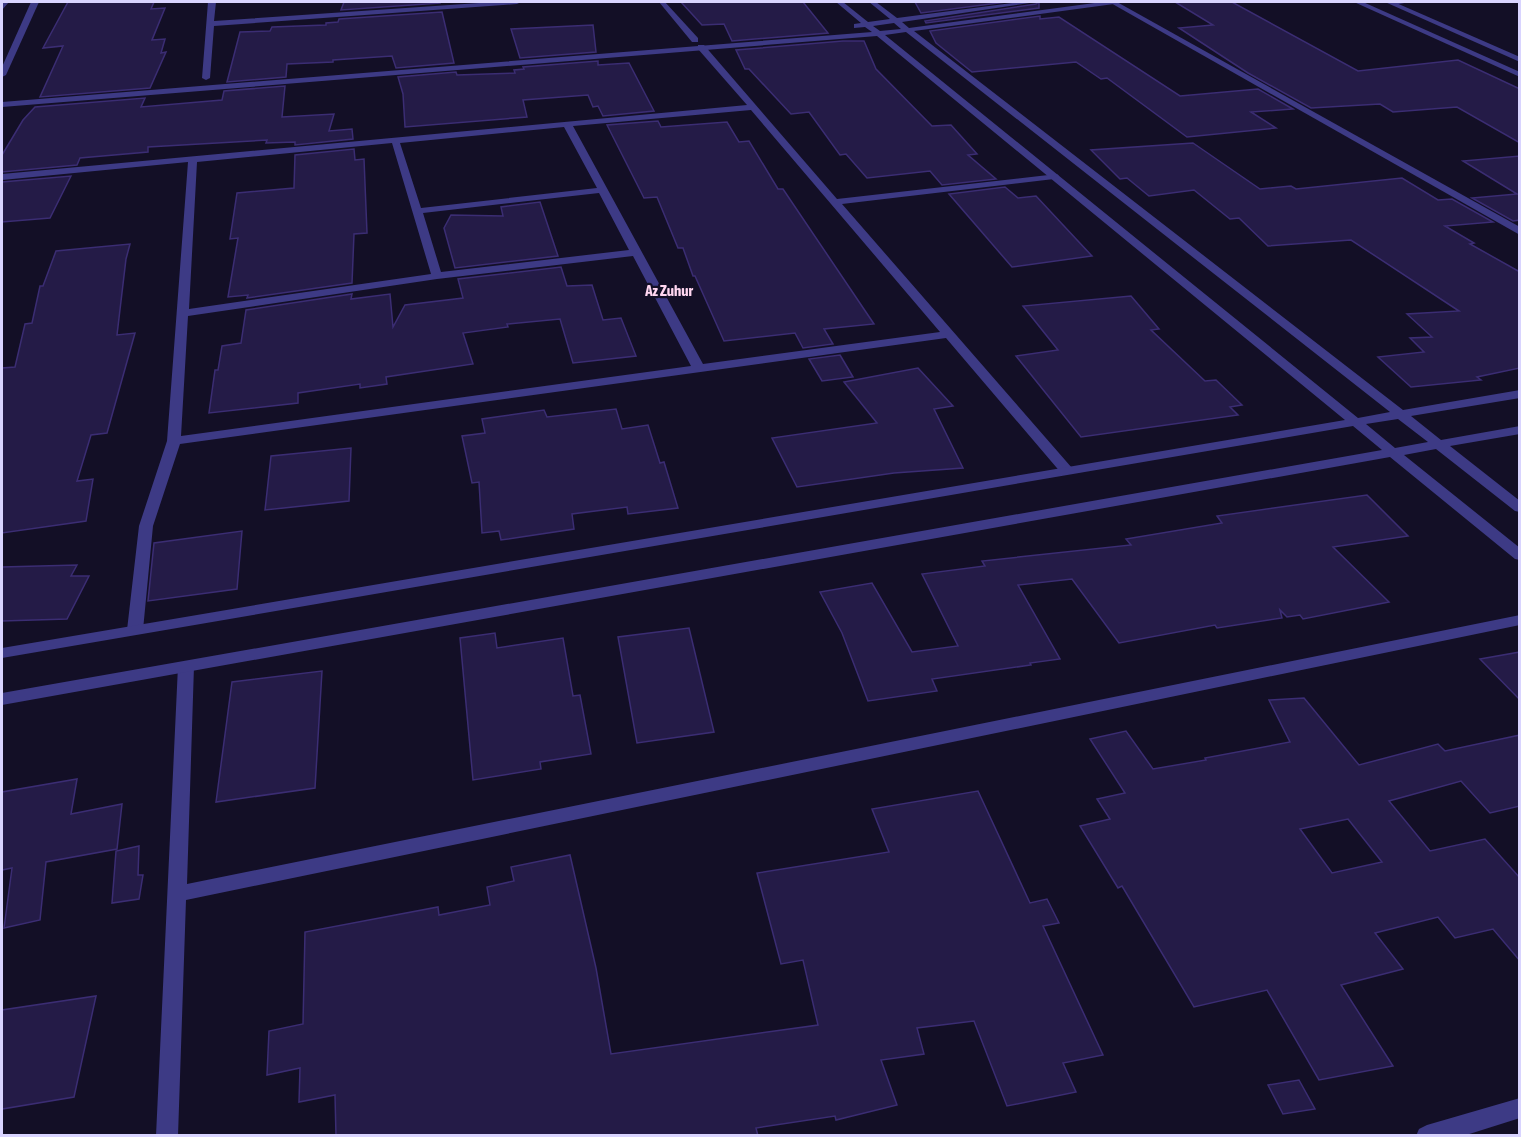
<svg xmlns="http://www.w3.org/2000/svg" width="1521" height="1137" font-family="'Asap Condensed',sans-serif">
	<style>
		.building { fill: #241b47; stroke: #3b2d73; stroke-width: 1.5; fill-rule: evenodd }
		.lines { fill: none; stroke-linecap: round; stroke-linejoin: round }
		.minor { fill: #3d3a85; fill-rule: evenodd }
		.tertiary { fill: #3d3a85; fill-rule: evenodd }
		.labels { text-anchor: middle; stroke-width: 4.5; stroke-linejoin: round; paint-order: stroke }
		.far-neighbourhood-label { font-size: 15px; font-weight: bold; fill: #ffd6f0; stroke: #130f26 }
	</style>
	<rect width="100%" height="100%" fill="#130f26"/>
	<g class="building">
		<polygon points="68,2 154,2 151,9 165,8 152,40 165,39 161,53 166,52 150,88 40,97 63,46 43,48"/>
		<polygon points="344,2 440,2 440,3 341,10"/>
		<polygon points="681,2 803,2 828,33 732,41 724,24 702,25"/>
		<polygon points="915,2 1006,2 921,13"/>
		<polygon points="1039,2 1039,8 926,23 925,21 1036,4"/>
		<polygon points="1175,2 1232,2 1358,71 1458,60 1520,89 1520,143 1457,107 1393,112 1380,104 1311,108 1248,73 1179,28 1213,25"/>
		<polygon points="442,12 454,63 396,68 392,56 333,60 333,62 287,64 286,77 227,82 240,32 270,31 272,27 326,25 326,23 338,22 339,19"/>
		<polygon points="1040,16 1040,19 1059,17 1180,96 1258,89 1293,109 1251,112 1276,128 1187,137 1107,78 1101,79 1076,62 972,72 936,43 930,31"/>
		<polygon points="593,25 596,52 520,58 511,29"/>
		<polygon points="843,41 864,41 876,69 932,126 951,125 977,154 968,155 996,179 942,185 930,171 867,178 846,154 840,155 809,112 791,114 749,69 745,69 736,50"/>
		<polygon points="598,61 598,65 629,63 654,111 603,116 598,106 593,107 588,95 523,100 527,117 405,127 403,94 398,77 456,72 457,75 515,73 514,70 524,69 523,67"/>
		<polygon points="285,86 282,117 334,114 329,131 352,129 353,139 295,145 295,142 266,143 267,140 148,147 148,152 80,158 77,165 2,172 2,155 23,120 35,107 145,98 141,107 222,100 224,91"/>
		<polygon points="658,121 661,127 727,122 739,142 749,141 778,189 783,189 874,324 824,329 833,344 803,348 795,333 724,341 695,276 693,276 683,248 678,248 657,197 644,198 607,125"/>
		<polygon points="1193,143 1260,189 1291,186 1296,189 1402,178 1438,200 1452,199 1493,222 1445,226 1474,243 1470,244 1520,272 1520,368 1477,377 1481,380 1411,387 1378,357 1424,352 1410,338 1432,337 1407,314 1459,311 1351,240 1268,246 1239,218 1230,219 1194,190 1149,196 1127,178 1120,179 1091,150"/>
		<polygon points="354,149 355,160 364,159 367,233 354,234 352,283 247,298 248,295 228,297 238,238 230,239 237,193 294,188 295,155"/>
		<polygon points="1520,156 1520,220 1513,221 1472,198 1517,194 1463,161"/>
		<polygon points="71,176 50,218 2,222 2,182"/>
		<polygon points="1005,187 1018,198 1036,196 1092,256 1012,267 949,194"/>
		<polygon points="540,202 558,256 455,268 444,228 451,215 503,216 501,207"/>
		<polygon points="130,244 126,259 117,335 135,333 107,433 91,435 77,481 93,479 86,521 2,533 2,368 15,367 25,324 32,323 40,286 43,286 56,251"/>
		<polygon points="561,267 567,286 592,285 603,320 621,318 636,356 573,363 560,319 507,324 508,327 463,333 473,364 386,377 387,384 360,388 360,384 298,393 298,403 209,413 215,370 218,370 222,346 241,343 246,310 352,294 351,299 390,294 393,327 405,305 463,298 458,279"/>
		<polygon points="1131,296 1159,329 1151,330 1205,381 1216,380 1242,405 1230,407 1238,415 1081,437 1016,356 1058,350 1023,306"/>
		<polygon points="840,355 853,377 822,381 809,359"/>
		<polygon points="918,368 953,406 934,409 963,468 894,473 797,487 772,438 877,423 844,382"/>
		<polygon points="616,409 622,429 648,425 660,463 664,462 678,508 628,514 627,507 572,514 574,529 501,540 499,531 482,533 479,482 472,483 462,436 485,433 482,419 544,410 547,417"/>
		<polygon points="351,448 349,501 265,510 271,456"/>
		<polygon points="1367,495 1408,536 1333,547 1389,602 1303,619 1300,615 1287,617 1280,610 1282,618 1217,628 1215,625 1119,643 1072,579 1018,585 1060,659 1030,663 1031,665 932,679 937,691 868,701 842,633 820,592 872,583 912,652 958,646 922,574 985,566 982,561 1131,545 1126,539 1222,523 1217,516"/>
		<polygon points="242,531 237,589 148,601 154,543"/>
		<polygon points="77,565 71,576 89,576 67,619 2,621 2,567"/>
		<polygon points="689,628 714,732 637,743 618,637"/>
		<polygon points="495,633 497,648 563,638 573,696 580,695 591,754 540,762 541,769 473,780 460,638"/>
		<polygon points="1520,652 1520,700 1480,659"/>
		<polygon points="322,671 315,788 216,802 232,682"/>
		<path d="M1304 698 1359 765 1438 744 1445 751 1520 735V806L1490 813 1461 781 1389 801 1430 851 1485 839 1520 878V961L1493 929 1455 938 1438 917 1375 933 1403 969 1341 985 1393 1066 1319 1080 1267 990 1194 1007 1122 886 1118 888 1080 826 1110 819 1097 799 1125 793 1090 739 1126 731 1153 769 1206 760 1205 758 1290 742 1269 700ZM1348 819 1382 862 1332 873 1300 829Z"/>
		<polygon points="77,779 71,814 122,804 117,849 46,862 40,920 4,928 12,868 2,870 2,792"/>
		<polygon points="978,791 1030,903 1047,899 1059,923 1043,926 1103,1055 1063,1063 1076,1092 1007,1106 974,1021 917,1028 924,1054 881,1060 897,1105 836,1120 835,1116 756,1128 758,1136 336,1136 335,1095 299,1102 300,1068 267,1075 269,1031 303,1024 305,932 438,907 439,915 490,905 487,887 514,881 511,867 570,855 596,968 611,1054 818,1025 803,960 781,964 757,873 889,852 872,809"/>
		<polygon points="139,846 138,875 143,875 139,899 112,903 116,851"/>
		<polygon points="96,996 74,1097 2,1109 2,1010"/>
		<polygon points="1299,1080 1315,1109 1283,1114 1268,1085"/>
	</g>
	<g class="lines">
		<g class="minor">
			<polygon points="208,2 216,2 214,21 494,2 521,2 517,4 214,26 210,78 206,80 202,78"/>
			<polygon points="659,2 665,2 698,38 698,42 692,42"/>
			<polygon points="1109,2 1117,2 1520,227 1520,235"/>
			<polygon points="1390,2 1410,2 1393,5"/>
			<path d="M698 45H704L837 199 1057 174 1059 176 1054 179 842 204 1072 468 1074 471 1072 474H1062L946 338 180 444 153 526 143 630 141 634H129L127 630 139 526 167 441 188 162 2 180V174L747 105 698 49ZM751 110 940 332 703 364 573 126ZM564 127 597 188 421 208 400 143ZM392 143 431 274 189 309 197 162ZM599 193 629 250 441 272 423 213ZM633 256 691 366 181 436 188 316 437 279Z"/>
			<polygon points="1520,615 1520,625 186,900 178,1136 156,1136 178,666 180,662 192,662 194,666 187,884"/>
		</g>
		<g class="tertiary">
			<polygon points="2,2 9,2 2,10"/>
			<polygon points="31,2 39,2 6,75 2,77 2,67"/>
			<path d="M836 2H843L868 22 890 19 869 2H876L897 18 1020 2H1036L902 22 909 28 1102 2H1117L1114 4 914 31 1403 410 1520 390V398L1411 416 1441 440 1520 426V434L1450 446 1520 501V512L1515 511 1436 449 1404 455 1520 548V560L1515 559 1390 457 2 705V693L1382 450 1353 426 2 658V648L1345 420 877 36 2 107V102L872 32 865 27 854 28V24L861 23ZM894 23 901 29 880 31 873 26ZM906 32 1390 412 1358 418 885 35ZM1398 419 1428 442 1395 448 1366 424Z"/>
			<polygon points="1354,2 1363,2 1520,72 1520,77"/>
			<polygon points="1385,2 1394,2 1520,57 1520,62"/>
			<polygon points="1520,1098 1520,1118 1463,1136 1416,1136 1419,1129 1427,1125"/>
		</g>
	</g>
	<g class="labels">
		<g class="far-neighbourhood-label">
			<text x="669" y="296">Az Zuhur</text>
		</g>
	</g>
	<rect width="1521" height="1137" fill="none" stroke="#d9d4ff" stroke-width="6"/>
</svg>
